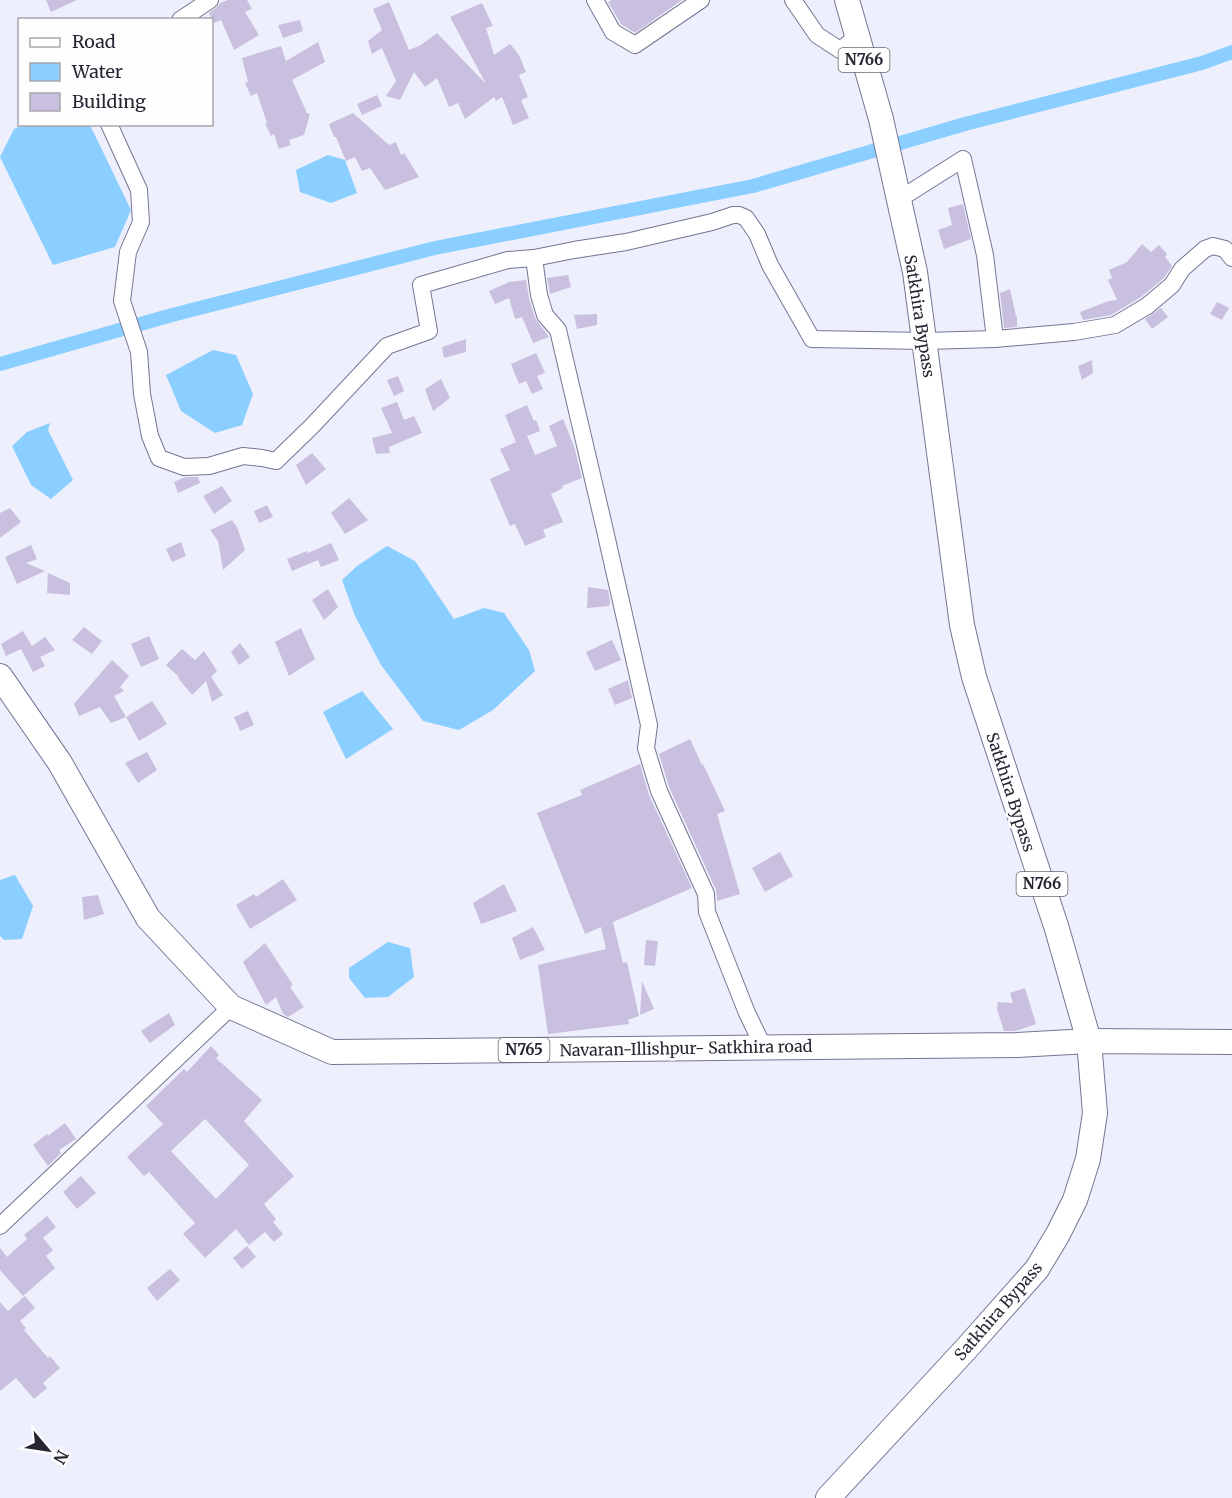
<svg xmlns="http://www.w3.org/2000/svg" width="1232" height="1498" font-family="Merriweather,serif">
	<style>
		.water { fill: #8acfff }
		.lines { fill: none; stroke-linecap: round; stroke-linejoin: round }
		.canal { stroke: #8acfff; stroke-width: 14 }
		.building { fill: #c9bfdf; fill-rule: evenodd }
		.minor-casing { stroke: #737694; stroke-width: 18 }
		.highway-casing { stroke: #737694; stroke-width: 26 }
		.minor { stroke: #fff; stroke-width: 16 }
		.highway { stroke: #fff; stroke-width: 24 }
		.labels { text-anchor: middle; stroke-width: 5; stroke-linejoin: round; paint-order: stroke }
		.shield { fill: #fefefe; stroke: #66676f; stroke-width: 1.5 }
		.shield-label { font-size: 15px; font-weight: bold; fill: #252632 }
		.street-label { font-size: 16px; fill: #252632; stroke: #fefefe }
	</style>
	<rect width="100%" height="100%" fill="#eeeffd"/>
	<g class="water">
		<polygon points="23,125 90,125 131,210 115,247 53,265 0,157 14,129"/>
		<polygon points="328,155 345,160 357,193 331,203 300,192 296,170"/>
		<polygon points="213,350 236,355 253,394 242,425 215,433 181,411 166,375"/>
		<polygon points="50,423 48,430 73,480 51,499 31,485 12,446 27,432"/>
		<polygon points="387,546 415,561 454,619 484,608 504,613 529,650 535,671 493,710 459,730 423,721 381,665 355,616 342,580 357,566"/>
		<polygon points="362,691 393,729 346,759 323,712"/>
		<polygon points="15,875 33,906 22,939 4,940 0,936 0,880"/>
		<polygon points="388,942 410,948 414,977 388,997 365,998 349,978 349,968"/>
	</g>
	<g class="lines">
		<polyline class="canal" points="0,364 172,315 435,248 753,186 965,124 1202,63 1232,52"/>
	</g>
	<g class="building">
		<polygon points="46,0 77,0 51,12"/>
		<polygon points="228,0 247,0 252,9 245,12 259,35 234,50 221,20 214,23 209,13 216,8 220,3"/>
		<polygon points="612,0 682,0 635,33 621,24 608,2"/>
		<polygon points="389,2 409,50 421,45 437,33 485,83 485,82 450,17 482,3 493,26 486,28 494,55 510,44 519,55 526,72 519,75 528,97 521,100 529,118 513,125 502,97 496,101 494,97 465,119 458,103 449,107 437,78 425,87 414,72 400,100 386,96 396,81 382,48 372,54 368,41 382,30 373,9"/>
		<polygon points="300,20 303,31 283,38 278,25"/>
		<polygon points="318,42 325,62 292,80 307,113 310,114 304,135 289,140 291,145 279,149 274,134 271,136 265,123 267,123 257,93 251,96 245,83 248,82 242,58 281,46 286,61"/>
		<polygon points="377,95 382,106 362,115 357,104"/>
		<polygon points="353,113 389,145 396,142 401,155 404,153 419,177 385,190 370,168 362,171 355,157 346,161 336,137 334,137 329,124"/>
		<polygon points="963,204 971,239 944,249 938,230 952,225 948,208"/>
		<polygon points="1142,244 1151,252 1159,245 1167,254 1165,257 1172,266 1164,278 1141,297 1111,315 1083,320 1080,312 1109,301 1117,300 1108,280 1112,278 1109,270 1127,262"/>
		<polygon points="568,275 571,287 550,294 547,278"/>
		<polygon points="526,280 529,298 535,318 549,337 533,343 522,317 515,319 509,298 495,304 489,291 509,282"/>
		<polygon points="1010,289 1016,316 1017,316 1017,327 1004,328 1000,293"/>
		<polygon points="1217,302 1229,308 1222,320 1210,314"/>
		<polygon points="1161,308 1168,317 1152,329 1145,319"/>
		<polygon points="597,314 597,325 577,329 574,315"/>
		<polygon points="466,339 466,352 444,358 442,347"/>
		<polygon points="536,353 545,373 537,376 543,389 532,394 526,381 519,384 511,364"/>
		<polygon points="1092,360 1093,373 1082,380 1078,366"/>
		<polygon points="398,376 404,391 394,396 387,380"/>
		<polygon points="441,379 450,398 433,411 425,389"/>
		<polygon points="397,402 404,420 414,416 422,433 389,447 390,453 376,454 372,438 392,433 381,408"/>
		<polygon points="527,405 534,421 536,420 540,431 527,436 535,455 557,446 549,426 563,419 574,446 582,478 562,486 563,488 551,494 563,522 543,530 546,537 525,546 515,524 510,526 490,479 510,470 500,449 516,442 505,415"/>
		<polygon points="312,453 326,469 306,485 296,465"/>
		<polygon points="185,477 198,477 200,483 178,493 174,482"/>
		<polygon points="222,486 232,501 214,514 203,496"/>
		<polygon points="349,498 368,520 345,534 331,513"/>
		<polygon points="267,505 273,517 259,523 254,511"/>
		<polygon points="10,508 21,522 0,538 0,513"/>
		<polygon points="232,520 237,527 245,550 223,570 218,541 210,530"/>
		<polygon points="181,542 186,556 172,562 166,549"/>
		<polygon points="331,543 339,560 321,567 318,560 292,571 287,559 307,551 308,553"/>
		<polygon points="31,545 37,559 26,563 45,571 17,584 5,557"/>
		<polygon points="48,573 70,583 70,595 47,593"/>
		<polygon points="588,587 608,590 610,601 609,606 587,608"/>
		<polygon points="328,589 338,607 324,620 312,600"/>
		<polygon points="84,627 102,641 92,654 72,640"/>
		<polygon points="301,628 315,659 289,676 275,642"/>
		<polygon points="23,631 32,646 45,637 55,650 40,657 45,666 33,672 21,649 6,656 1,644"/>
		<polygon points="149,636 159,659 141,667 131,644"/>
		<polygon points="612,640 621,660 595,671 586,652"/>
		<polygon points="240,643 250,657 239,665 231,652"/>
		<polygon points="182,649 195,660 204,651 217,671 211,677 223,695 212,702 206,681 192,695 178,678 179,677 166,665"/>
		<polygon points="112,660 129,676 120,687 124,691 114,696 126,717 111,723 100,707 79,716 74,704"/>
		<polygon points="628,680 632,698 615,705 608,689"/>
		<polygon points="152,701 167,724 139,741 126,717"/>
		<polygon points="248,711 254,725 240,731 234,717"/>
		<polygon points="690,739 702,765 703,764 725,811 717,814 740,894 717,901 716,890 669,787 659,754"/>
		<polygon points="147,752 157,770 138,783 125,763"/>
		<polygon points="640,764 649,795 692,888 613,922 623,963 627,962 639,1016 628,1020 629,1024 548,1034 538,965 606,949 601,927 585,934 537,813 582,795 580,790"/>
		<polygon points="780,852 793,876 765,892 752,868"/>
		<polygon points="283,879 297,900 250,929 236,905 254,894 256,897"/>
		<polygon points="504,884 517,911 481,924 473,903"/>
		<polygon points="98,895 104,914 84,920 82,897"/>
		<polygon points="533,927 545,950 520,960 512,938"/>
		<polygon points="646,940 658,941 655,966 644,965"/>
		<polygon points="265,943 293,985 290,987 304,1007 288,1017 283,1014 276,997 266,1005 243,962"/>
		<polygon points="642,981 654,1009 640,1015"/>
		<polygon points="1025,988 1036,1024 1016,1031 1004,1031 997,1009 998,1002 1013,1003 1010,993"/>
		<polygon points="169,1013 175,1025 150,1043 141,1031"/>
		<path d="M211 1046 219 1055 216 1058 262 1100 244 1121 294 1176 264 1204 276 1219 273 1222 283 1234 274 1242 265 1232 249 1245 236 1229 205 1258 183 1234 195 1223 149 1172 144 1176 127 1157 163 1124 146 1106 184 1069 187 1072ZM205 1119 249 1165 216 1199 171 1151Z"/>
		<polygon points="65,1123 76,1139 59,1150 61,1153 48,1166 33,1145 47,1134 48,1136"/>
		<polygon points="81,1176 96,1193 77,1209 63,1192"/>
		<polygon points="47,1216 56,1227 43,1238 53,1250 46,1256 55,1268 23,1296 0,1270 0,1248 7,1257 27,1239 24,1235"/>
		<polygon points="247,1246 256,1257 242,1269 233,1258"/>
		<polygon points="170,1269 180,1280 157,1301 147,1288"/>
		<polygon points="25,1296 35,1308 20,1321 26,1328 24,1330 48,1358 50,1356 60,1368 43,1383 47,1388 34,1399 16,1378 0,1391 0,1302 8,1311"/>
	</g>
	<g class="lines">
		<g class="minor-casing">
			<g id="minor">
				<polyline points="595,0 613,32 635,45 701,0"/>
				<polyline points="793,0 817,35 840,50 858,36"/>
				<polyline points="180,20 210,0"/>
				<polyline points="109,124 139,190 141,222 128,252 122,301 139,352 142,394 150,436 159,458 184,467 209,466 243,456 262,458 276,461 313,425 387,346 429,331 421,285 508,260 534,258 574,250 626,242 712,222 733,215 739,215 746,218 757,234 770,265 812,339 925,341 995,339 1074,332 1115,325 1147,306 1172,285 1182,269 1205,249 1213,246 1225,249 1232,258"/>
				<polyline points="898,200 963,159 985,255 995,339"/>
				<polyline points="534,258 539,295 545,315 558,330 604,526 649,725 646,748 659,791 706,894 707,912 747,1013 764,1048"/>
				<polyline points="0,1226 231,1007"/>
			</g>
		</g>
		<g class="highway-casing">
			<g id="highway">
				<polyline points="0,676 60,763 148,918 231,1007 332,1052 1017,1045 1089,1041 1232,1042"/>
				<polyline points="828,1498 966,1349 1037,1269 1058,1234 1075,1200 1088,1159 1095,1113 1089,1041 1057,929 974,677 962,625 915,272 881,119 847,0"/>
			</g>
		</g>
		<use href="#minor" class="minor"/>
		<use href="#highway" class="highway"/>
	</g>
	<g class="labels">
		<g class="shield">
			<rect x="838.5" y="48" width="51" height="24" rx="4.5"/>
			<rect x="1016.5" y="872" width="51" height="24" rx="4.5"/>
			<rect x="498.5" y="1038" width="51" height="24" rx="4.5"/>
		</g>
		<g class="shield-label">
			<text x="864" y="65">N766</text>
			<text x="1042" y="889">N766</text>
			<text x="524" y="1055">N765</text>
		</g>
		<g class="street-label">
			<text transform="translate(920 316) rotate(81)" y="6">Satkhira Bypass</text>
			<text transform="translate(1011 792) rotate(72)" y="6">Satkhira Bypass</text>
			<text transform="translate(686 1048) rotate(-1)" y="6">Navaran-Illishpur- Satkhira road</text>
			<text transform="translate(998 1311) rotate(-49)" y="6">Satkhira Bypass</text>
		</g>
	</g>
	<rect x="18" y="18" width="195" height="108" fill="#fefefe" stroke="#a7a8ac" stroke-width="1.5"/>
	<rect x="30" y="38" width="30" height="9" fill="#ffffff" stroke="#a7a8ac" stroke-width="1.5"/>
	<text x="72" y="48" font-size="18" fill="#252632">Road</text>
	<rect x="30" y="63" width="30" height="18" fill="#8acfff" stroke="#a7a8ac" stroke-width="1.5"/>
	<text x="72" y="78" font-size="18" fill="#252632">Water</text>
	<rect x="30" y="93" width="30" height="18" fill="#c9bfdf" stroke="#a7a8ac" stroke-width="1.5"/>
	<text x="72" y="108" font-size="18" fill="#252632">Building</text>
	<g transform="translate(48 1450) rotate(119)" stroke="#fefefe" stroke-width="4.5" paint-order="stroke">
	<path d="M0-4.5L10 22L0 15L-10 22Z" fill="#252632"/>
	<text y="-9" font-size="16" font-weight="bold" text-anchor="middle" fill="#252632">N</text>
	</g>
</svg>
